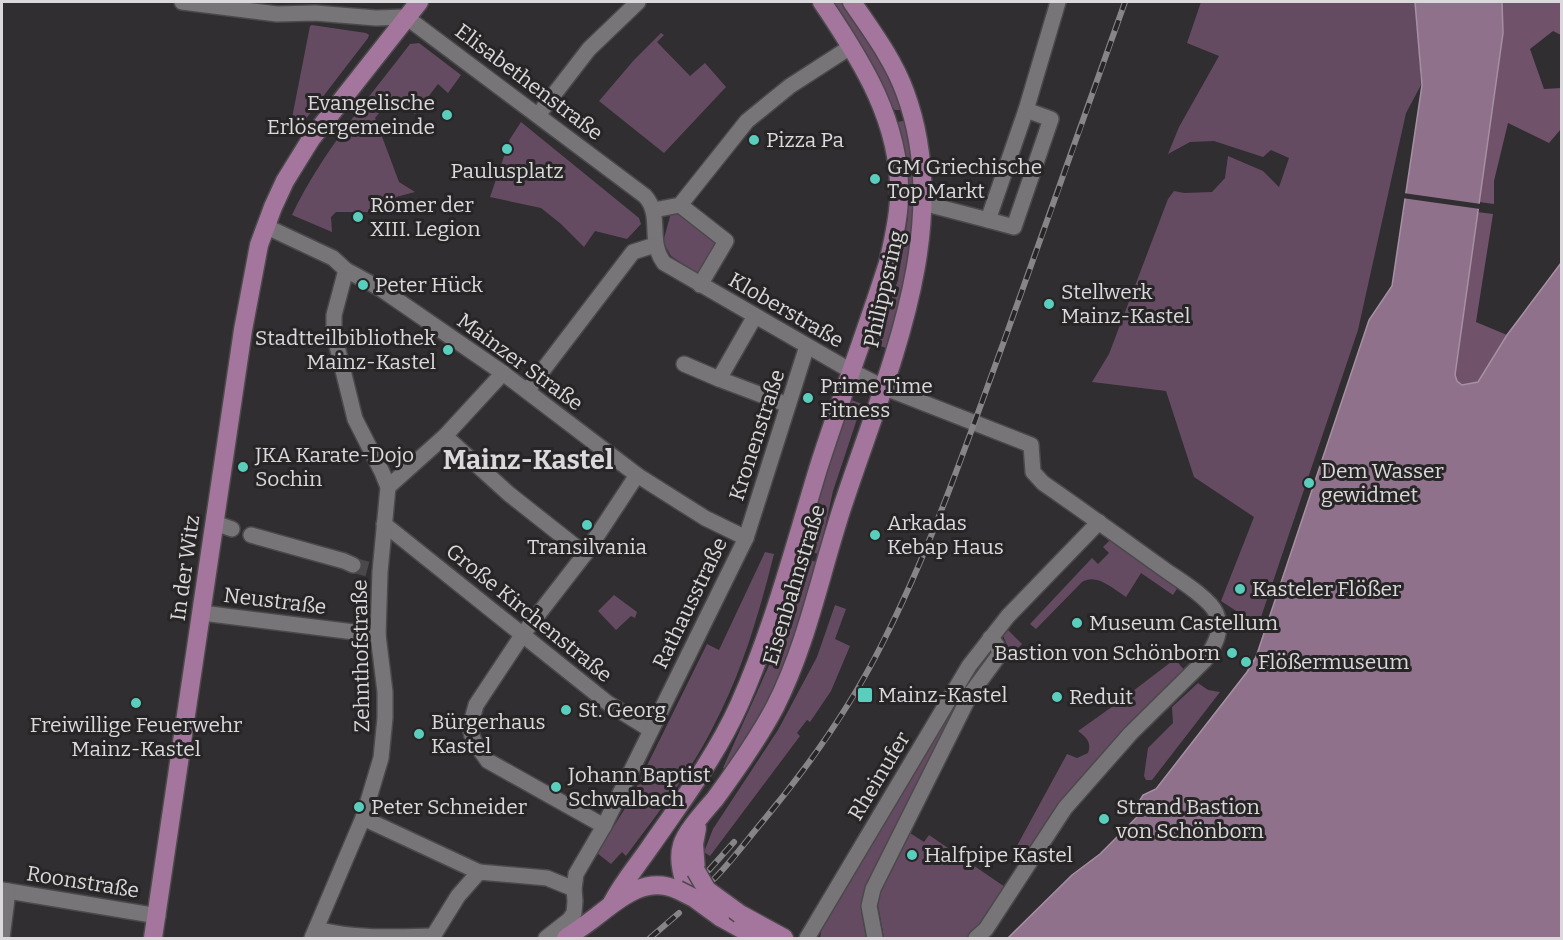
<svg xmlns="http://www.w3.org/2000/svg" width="1563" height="940" font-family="Bitter,serif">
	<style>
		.green { fill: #654b61 }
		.forest { fill: #70526b }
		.water { fill: #90718b; stroke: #a690a3; stroke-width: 1.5 }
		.pier { fill: #302e30 }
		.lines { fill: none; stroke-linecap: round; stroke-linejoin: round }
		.minor-tunnel { stroke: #4a484a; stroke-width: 15; stroke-dasharray: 15 8; stroke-linecap: butt }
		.minor-casing { stroke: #4b494b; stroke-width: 18 }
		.major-casing { stroke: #4b494b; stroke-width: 21 }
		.minor { stroke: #777577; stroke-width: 15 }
		.major { stroke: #a4769d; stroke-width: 18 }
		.rail-casing { stroke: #878587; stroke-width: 6 }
		.rail { stroke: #272526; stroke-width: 4; stroke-dasharray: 11; stroke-linecap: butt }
		.major-bridge-casing { stroke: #4b494b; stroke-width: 21; stroke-linecap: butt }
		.major-bridge { stroke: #a4769d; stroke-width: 18 }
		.poi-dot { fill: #5acebd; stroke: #272526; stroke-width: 2 }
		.labels { text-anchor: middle; stroke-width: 6; stroke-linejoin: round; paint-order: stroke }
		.street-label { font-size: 21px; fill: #dbd9db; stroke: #272526 }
		.poi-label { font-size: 21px; fill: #dbd9db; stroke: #272526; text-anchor: start }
		.district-label { font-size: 27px; font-weight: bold; fill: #dbd9db; stroke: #272526 }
	</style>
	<rect width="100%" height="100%" fill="#302e30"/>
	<g class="green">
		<polygon points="829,2 844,2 897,87 901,110 895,110 890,106"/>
		<polygon points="1201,2 1416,2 1421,85 1406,113 1358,330 1259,623 1247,618 1221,601 1254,517 1194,477 1166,391 1092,382 1109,354 1168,199 1174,191 1184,193 1212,192 1225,178 1228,156 1263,171 1279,187 1289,158 1271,150 1263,157 1214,141 1190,142 1168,154 1179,127 1219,56 1187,43"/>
		<polygon points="312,25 366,33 369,35 368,38 295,133 290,128 310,26"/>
		<polygon points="661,33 664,35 657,42 690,76 705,63 726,87 664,153 599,101 634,60"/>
		<path d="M419 43 461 75 448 93 438 84 415 114 393 96 375 118 399 182 415 192 396 197 392 212H336L331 217 332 232 292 215C322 152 368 99 410 44Z"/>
		<polygon points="908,120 917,225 904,296 886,348 875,344 898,280 908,217 906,179 897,122"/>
		<polygon points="521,122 639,218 641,224 627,239 595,231 584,247 561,224 541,208 490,197 510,139"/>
		<polygon points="671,213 677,213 718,246 701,276 671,256 663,242"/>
		<polygon points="849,399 862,404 833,491 819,554 803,550"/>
		<path d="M1110 540 1178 587 1173 595 1141 573 1126 597C1113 589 1097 573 1082 582L1036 629 1030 624 1092 558 1098 564 1109 553 1103 547Z"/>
		<path d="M765 552 774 554C759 614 742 672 713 727 690 773 657 814 626 856L622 852 611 864 597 853 629 802 707 644 719 650Z"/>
		<polygon points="800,558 817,562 786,666 759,720 726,769 723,768 770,663"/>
		<polygon points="614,595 637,612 635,618 631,616 616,630 598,611"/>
		<polygon points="835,605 846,609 835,639 850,646 831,691 810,722 807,720 797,733 800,736 710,856 704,852 713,829 778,730 817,657"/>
		<polygon points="1008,630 1022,644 1008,659 1009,649 1003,636"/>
		<polygon points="988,650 993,652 921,780 865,889 861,910 866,938 820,938 822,927 972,673"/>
		<path d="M1175 659 1185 671 1092 765 1060 804 1023 859 1013 853 1067 754 1077 758 1088 753C1092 742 1086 737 1078 731L1116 704Z"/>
		<polygon points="1198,683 1208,690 1220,692 1152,780 1146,780 1144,776 1148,748 1173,723 1172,707"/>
		<polygon points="910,833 924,842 929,835 1005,887 977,930 967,938 884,938 878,905 882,885"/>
	</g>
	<g class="forest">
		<polygon points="1502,2 1561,2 1561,35 1553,31 1530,49 1544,89 1561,88 1561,129 1549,143 1508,123 1494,181 1494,204 1479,202 1503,33"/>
		<polygon points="1477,212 1493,214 1476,322 1507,335 1478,382 1462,385 1457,381 1455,375"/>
	</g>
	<polygon class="water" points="1415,2 1502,2 1503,33 1455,375 1457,381 1462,385 1478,382 1507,335 1561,263 1561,938 1008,938 1072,875 1100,854 1138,816 1134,810 1143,795 1156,789 1247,672 1256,657 1369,320 1392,286 1422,85"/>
	<polygon class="pier" points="1403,193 1481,204 1480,209 1402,198"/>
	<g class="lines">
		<polyline class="minor-tunnel" points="353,565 371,570"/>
		<g class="minor-casing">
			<g id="minor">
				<path d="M182 2 277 14 315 13 376 18 406 17 645 196C663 216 647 240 664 263L851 371 883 387 1031 445 1033 472 1043 483C1085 512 1126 542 1168 572 1181 581 1210 599 1216 613 1224 631 1214 646 1205 660L1131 733 1065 808 986 929 976 938"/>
				<polyline points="538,115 589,49 638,2"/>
				<polyline points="923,203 988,220 1026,110 1058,2"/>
				<polyline points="680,205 726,241 700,285"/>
				<polyline points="654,210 680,205 747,121 790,86 852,46"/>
				<polyline points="988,220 1014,227 1051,119 1026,110"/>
				<polyline points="265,226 333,258 346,270 381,289 503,373 637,475 705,518 746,538"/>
				<polyline points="755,316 719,379 788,405"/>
				<polyline points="684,364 719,379"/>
				<polyline points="527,391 633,252 655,245"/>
				<polyline points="445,436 509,494 585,554"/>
				<polyline points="388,487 445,436 503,373"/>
				<polyline points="215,523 232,529"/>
				<polyline points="384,524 609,704 651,730"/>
				<polyline points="251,535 344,561 353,565"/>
				<polyline points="202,613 378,635"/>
				<polyline points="363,818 479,872"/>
				<polyline points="604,826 488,761 475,743 472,736 470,727 476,705 523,634 585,554 637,475"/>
				<polyline points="2,890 158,916"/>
				<path d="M316 929C355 939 393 937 433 936"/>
				<polyline points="2,938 8,891"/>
				<polyline points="312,938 363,818 381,758 385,718 385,692 378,635 380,572 388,487 382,472 355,419 334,334 334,315 346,270"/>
				<polyline points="432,938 458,896 479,872 547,878 574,889"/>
				<polyline points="546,938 569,920 574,913 575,901 574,889 576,874 604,826 746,538 807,346"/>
				<polyline points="807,938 969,666 1008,616 1099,522"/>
				<path d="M875 938 869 906 873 889 969 697C973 689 999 657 999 654 1000 647 994 642 990 638"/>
			</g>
		</g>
		<g class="major-casing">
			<g id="major">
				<polyline points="696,871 694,844 697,828"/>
				<path d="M685 883C681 871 678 858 682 845 686 831 705 811 715 799 737 769 758 739 775 707 809 640 821 569 845 499 887 372 955 226 905 92 893 59 871 30 852 2"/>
				<path d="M612 903C623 882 637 866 650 847 682 801 716 756 739 705 773 629 794 548 818 469 840 400 866 332 888 263 893 242 898 221 899 199 902 124 862 61 822 2"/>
				<polyline points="740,914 784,938"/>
				<polyline points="720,917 758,938"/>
				<polyline points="153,938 243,330 259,245 273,207 285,181 311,139 419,2"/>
				<path d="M566 938C576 931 587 924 597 916 620 898 646 875 678 890"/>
			</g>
		</g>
		<use href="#minor" class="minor"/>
		<use href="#major" class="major"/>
		<g class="rail-casing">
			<g id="rail">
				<polyline points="709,870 734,842"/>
				<path d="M714 879C730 863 744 844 758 827 806 770 849 710 882 644 931 548 966 445 1003 344 1044 230 1085 116 1125 2"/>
				<polyline points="650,938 679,913"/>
			</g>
		</g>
		<use href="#rail" class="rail"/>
		<g class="major-bridge-casing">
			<g id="major-bridge">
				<polyline points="696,871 707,890 740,914"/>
				<polyline points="678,890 694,898 720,917"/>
			</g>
		</g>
		<use href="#major-bridge" class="major-bridge"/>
	</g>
	<g class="poi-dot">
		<circle cx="447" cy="115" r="6"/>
		<circle cx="754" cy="140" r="6"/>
		<circle cx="507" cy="149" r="6"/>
		<circle cx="875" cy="179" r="6"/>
		<circle cx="358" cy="217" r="6"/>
		<circle cx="363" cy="285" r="6"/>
		<circle cx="1049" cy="304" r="6"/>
		<circle cx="448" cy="350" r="6"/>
		<circle cx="808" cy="398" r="6"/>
		<circle cx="243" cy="467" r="6"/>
		<circle cx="1309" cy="483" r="6"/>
		<circle cx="587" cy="525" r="6"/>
		<circle cx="875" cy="535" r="6"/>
		<circle cx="1240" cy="589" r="6"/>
		<circle cx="1077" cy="623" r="6"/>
		<circle cx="1232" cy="653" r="6"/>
		<circle cx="1246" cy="662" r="6"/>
		<rect x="857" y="687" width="16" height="16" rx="3"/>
		<circle cx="1057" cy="697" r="6"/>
		<circle cx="136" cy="703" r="6"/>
		<circle cx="566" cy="710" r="6"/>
		<circle cx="419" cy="734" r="6"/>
		<circle cx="556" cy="787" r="6"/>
		<circle cx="359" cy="807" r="6"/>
		<circle cx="1104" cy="819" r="6"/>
		<circle cx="912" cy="855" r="6"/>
	</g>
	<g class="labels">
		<g class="street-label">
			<text transform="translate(529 82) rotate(37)" y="7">Elisabethenstraße</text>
			<text transform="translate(884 289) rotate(-77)" y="7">Philippsring</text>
			<text transform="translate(786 310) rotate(30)" y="7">Kloberstraße</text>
			<text transform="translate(520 362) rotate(36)" y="7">Mainzer Straße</text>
			<text transform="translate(757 435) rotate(-72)" y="7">Kronenstraße</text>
			<text transform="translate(185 568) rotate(-82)" y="7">In der Witz</text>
			<text transform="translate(794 585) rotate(-73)" y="7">Eisenbahnstraße</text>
			<text transform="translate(275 601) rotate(7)" y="7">Neustraße</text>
			<text transform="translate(690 603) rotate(-64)" y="7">Rathausstraße</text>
			<text transform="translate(529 613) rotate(39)" y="7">Große Kirchenstraße</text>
			<text transform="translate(361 656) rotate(-91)" y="7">Zehnthofstraße</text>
			<text transform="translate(879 776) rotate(-59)" y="7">Rheinufer</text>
			<text transform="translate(83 882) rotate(9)" y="7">Roonstraße</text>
		</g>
		<g class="poi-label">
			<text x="435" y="110" text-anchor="end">Evangelische<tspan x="435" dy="24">Erlösergemeinde</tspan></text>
			<text x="766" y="147">Pizza Pa</text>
			<text x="887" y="174">GM Griechische<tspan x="887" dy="24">Top Markt</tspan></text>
			<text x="507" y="178" text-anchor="middle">Paulusplatz</text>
			<text x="370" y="212">Römer der<tspan x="370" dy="24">XIII. Legion</tspan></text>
			<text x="375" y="292">Peter Hück</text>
			<text x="1061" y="299">Stellwerk<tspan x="1061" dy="24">Mainz-Kastel</tspan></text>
			<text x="436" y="345" text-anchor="end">Stadtteilbibliothek<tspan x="436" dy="24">Mainz-Kastel</tspan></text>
			<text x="820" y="393">Prime Time<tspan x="820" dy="24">Fitness</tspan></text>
			<text x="255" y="462">JKA Karate-Dojo<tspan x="255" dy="24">Sochin</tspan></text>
			<text x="1321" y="478">Dem Wasser<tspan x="1321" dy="24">gewidmet</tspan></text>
			<text x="887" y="530">Arkadas<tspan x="887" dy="24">Kebap Haus</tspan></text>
			<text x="587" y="554" text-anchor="middle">Transilvania</text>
			<text x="1252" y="596">Kasteler Flößer</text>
			<text x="1089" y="630">Museum Castellum</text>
			<text x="1220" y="660" text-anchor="end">Bastion von Schönborn</text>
			<text x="1258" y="669">Flößermuseum</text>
			<text x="878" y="702">Mainz-Kastel</text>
			<text x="1069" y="704">Reduit</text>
			<text x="578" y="717">St. Georg</text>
			<text x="431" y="729">Bürgerhaus<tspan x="431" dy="24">Kastel</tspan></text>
			<text x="136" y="732" text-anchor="middle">Freiwillige Feuerwehr<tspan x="136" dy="24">Mainz-Kastel</tspan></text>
			<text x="568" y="782">Johann Baptist<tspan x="568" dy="24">Schwalbach</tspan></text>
			<text x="371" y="814">Peter Schneider</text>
			<text x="1116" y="814">Strand Bastion<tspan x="1116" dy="24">von Schönborn</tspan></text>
			<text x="924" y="862">Halfpipe Kastel</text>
		</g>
		<g class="district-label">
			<text x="528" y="469">Mainz-Kastel</text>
		</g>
	</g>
	<rect width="1563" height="940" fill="none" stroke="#dbd9db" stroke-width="6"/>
</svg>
